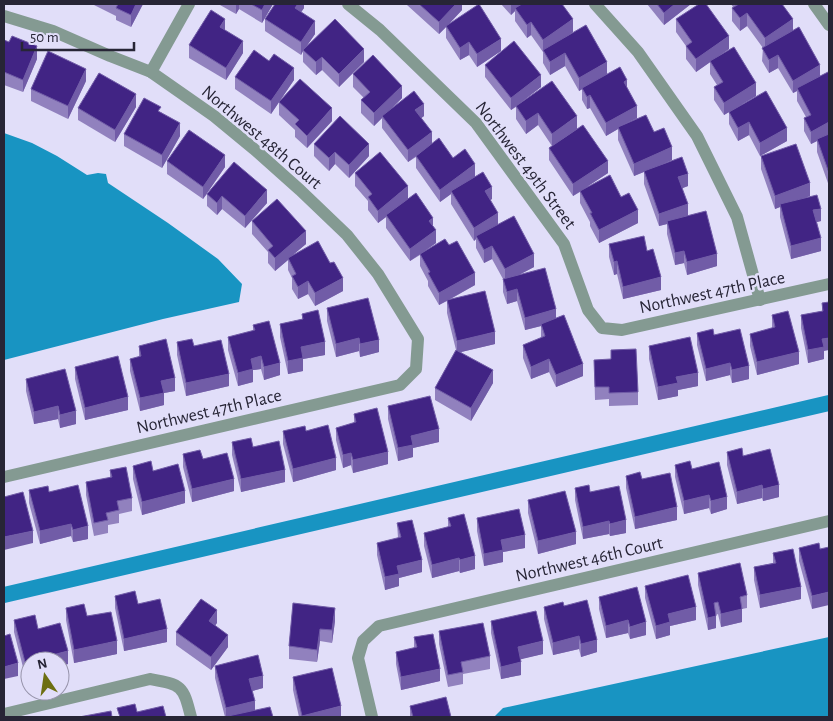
<svg xmlns="http://www.w3.org/2000/svg" width="833" height="721" font-family="'Alegreya Sans',sans-serif">
	<style>
		.water { fill: #1894c2 }
		.lines { fill: none; stroke-linecap: round; stroke-linejoin: round }
		.canal { stroke: #1894c2; stroke-width: 16 }
		.street { stroke: #849a92; stroke-width: 12 }
		.wall { fill: #9181be }
		.shaded-wall { fill: #715ca7 }
		.building { fill: #412484; stroke: #715ca7 }
		.labels { text-anchor: middle; stroke-width: 5; stroke-linejoin: round; paint-order: stroke }
		.street-label { font-size: 18px; fill: #272536; stroke: #e1def9 }
	</style>
	<rect width="100%" height="100%" fill="#e1def9"/>
	<g class="water">
		<polygon points="4,133 32,143 57,156 87,175 98,173 106,174 108,183 168,223 218,259 242,284 239,302 163,319 4,360"/>
		<polygon points="829,637 829,717 494,717 503,708"/>
	</g>
	<g class="lines">
		<polyline class="canal" points="4,595 829,403"/>
		<g class="street">
			<polyline points="348,4 380,30 476,123 564,244 588,310 602,328 622,330 829,284"/>
			<polyline points="595,4 638,52 697,136 737,217 760,300"/>
			<polyline points="814,4 829,25"/>
			<polyline points="4,16 53,31 110,56 151,72 214,116 254,149 300,190 347,235 378,274 418,339 416,369 400,385 4,477"/>
			<polyline points="151,72 189,4"/>
			<path d="M4 714 150 679C182 685 183 685 191 717"/>
			<polyline points="372,717 358,658 363,641 379,626 829,521"/>
		</g>
	</g>
	<g class="wall">
		<polygon points="94,4 143,4 131,27 116,20 116,16 94,5"/>
		<polygon points="220,4 273,4 262,23 239,9 236,14 220,5"/>
		<polygon points="304,4 304,8 301,12 315,34 306,47 364,62 339,87 322,70 316,75 303,62 303,51 301,55 265,31 265,19"/>
		<polygon points="407,4 462,4 462,10 450,23 501,51 477,67 469,55 460,60 446,38 446,27 439,34 407,5"/>
		<polygon points="501,4 562,4 573,32 564,38 607,74 627,88 637,118 654,132 672,160 659,166 688,186 682,188 688,215 717,266 687,275 684,263 675,265 667,234 667,224 659,226 644,184 644,172 634,176 618,140 618,129 606,136 590,108 587,109 582,100 582,89 579,91 565,66 550,75 543,63 543,52 531,35 527,38 515,21 515,11 511,15"/>
		<polygon points="647,4 691,4 664,25"/>
		<polygon points="731,4 782,4 793,31 820,76 829,73 829,186 817,152 817,141 811,144 804,131 804,118 806,117 797,101 797,91 793,93 778,68 769,73 762,61 763,48 747,26 740,31 732,21 732,8 733,7"/>
		<polygon points="676,19 729,49 716,57 756,96 742,104 787,141 760,156 749,135 738,141 729,124 729,112 724,115 714,100 714,87 717,85 710,74 710,62 696,72 686,59 686,46 676,32"/>
		<polygon points="225,30 243,53 226,80 189,58 189,45"/>
		<polygon points="4,40 37,59 23,92 4,85"/>
		<polygon points="485,65 541,87 519,104 577,129 562,139 608,173 588,186 621,197 638,223 599,243 590,226 590,222 580,203 580,192 573,196 549,160 549,148 552,146 538,125 526,134 516,119 516,107 511,110 485,77"/>
		<polygon points="353,74 402,98 392,108 424,116 421,118 432,144 453,158 475,177 492,199 490,200 498,224 534,267 517,276 556,318 583,376 556,387 549,372 531,379 523,358 523,345 541,338 541,326 525,330 517,301 507,304 503,292 503,279 492,259 484,263 476,248 476,239 474,241 451,204 451,194 440,202 416,168 416,157 408,162 382,128 382,118 374,126 361,113 361,100 364,98 353,87"/>
		<polygon points="235,77 294,80 279,102 332,121 307,148 295,137 295,130 279,115 279,102 271,114 235,89"/>
		<polygon points="86,81 68,119 31,101 31,89"/>
		<polygon points="136,107 115,142 78,120 78,108"/>
		<polygon points="161,112 180,136 162,168 124,146 124,134"/>
		<polygon points="314,144 369,156 349,178 335,164 329,171 314,156"/>
		<polygon points="761,156 810,196 804,198 821,221 817,222 821,251 791,259 780,217 780,207 775,209 761,169"/>
		<polygon points="167,161 225,167 207,193 267,203 245,228 222,209 217,215 207,206 207,194 203,199 167,174"/>
		<polygon points="355,173 408,199 433,227 436,243 425,251 449,245 475,285 449,300 495,344 461,352 493,383 471,421 435,400 435,388 456,350 447,313 447,301 439,305 428,286 428,281 420,266 420,255 410,261 386,228 386,217 378,223 368,210 368,201 355,186"/>
		<polygon points="252,221 306,244 294,254 343,291 315,306 308,294 298,299 292,289 292,278 288,270 288,260 275,271 268,263 268,252 252,234"/>
		<polygon points="609,244 647,251 661,290 623,299 617,274 614,275 609,257"/>
		<polygon points="829,302 824,351 824,359 808,363 801,328 801,315 822,311 822,303"/>
		<polygon points="327,308 379,352 360,357 359,351 336,357 327,321"/>
		<polygon points="302,314 325,355 303,359 303,371 288,374 280,337 280,324 302,319"/>
		<polygon points="772,315 799,364 757,375 750,346 750,334 772,328"/>
		<polygon points="253,325 280,375 264,380 261,369 253,370 253,382 238,386 228,350 228,337 253,331"/>
		<polygon points="697,333 714,335 749,379 732,383 730,375 706,381 697,345"/>
		<polygon points="177,342 194,346 229,386 186,396 177,355"/>
		<polygon points="139,346 175,391 164,393 164,405 140,411 130,371 130,359 139,357"/>
		<polygon points="649,346 698,386 678,390 678,396 658,400 649,359"/>
		<polygon points="594,360 638,392 638,405 609,406 609,399 595,400"/>
		<polygon points="75,367 128,410 85,420 75,379"/>
		<polygon points="26,379 76,424 60,428 58,419 34,424 26,391"/>
		<polygon points="388,406 439,442 413,448 413,457 398,461 388,419"/>
		<polygon points="354,414 388,464 353,473 351,465 343,468 336,440 336,428 354,423"/>
		<polygon points="283,431 306,431 336,470 293,482 283,444"/>
		<polygon points="232,442 253,447 285,482 241,492 232,455"/>
		<polygon points="727,452 743,456 779,497 763,501 762,498 737,504 727,465"/>
		<polygon points="183,454 203,459 234,491 192,502 183,467"/>
		<polygon points="675,465 692,469 727,509 711,514 709,508 684,514 675,477"/>
		<polygon points="133,466 153,471 185,503 142,515 133,479"/>
		<polygon points="110,470 132,498 132,511 119,514 119,523 108,525 108,533 94,536 86,495 86,482 110,478"/>
		<polygon points="626,476 642,479 677,520 635,529 626,488"/>
		<polygon points="575,488 590,492 626,533 610,536 609,534 583,539 575,500"/>
		<polygon points="29,490 49,492 88,539 73,542 71,536 40,544 29,503"/>
		<polygon points="528,500 576,544 538,554 528,513"/>
		<polygon points="448,518 475,569 460,573 459,571 432,578 424,546 424,533 448,527"/>
		<polygon points="477,518 525,548 503,552 503,562 484,566 477,531"/>
		<polygon points="397,523 422,572 399,578 399,586 385,590 377,555 377,543 398,538"/>
		<polygon points="799,548 820,549 812,609 799,561"/>
		<polygon points="773,553 801,599 760,608 754,580 754,567 773,563"/>
		<polygon points="698,573 747,595 747,608 742,609 742,622 721,627 718,614 716,615 716,628 708,630 698,585"/>
		<polygon points="645,586 696,620 670,626 670,635 656,639 645,598"/>
		<polygon points="115,596 138,604 167,642 124,651 115,608"/>
		<polygon points="599,597 646,635 630,639 628,633 606,638 599,609"/>
		<polygon points="293,603 335,621 332,643 320,641 317,662 289,659 289,646"/>
		<polygon points="564,606 597,652 581,657 579,649 553,655 544,619 544,607"/>
		<polygon points="66,608 87,616 117,654 74,663 66,620"/>
		<polygon points="14,620 38,629 68,664 25,675 14,632"/>
		<polygon points="491,621 543,654 520,659 521,675 501,679 491,633"/>
		<polygon points="217,623 215,625 228,647 211,670 176,645 176,632"/>
		<polygon points="439,631 490,656 490,669 463,674 463,684 448,687 439,644"/>
		<polygon points="414,637 440,681 401,690 396,664 396,652 414,648"/>
		<polygon points="215,666 263,688 252,691 255,710 273,717 225,717 215,678"/>
		<polygon points="293,677 341,717 299,717 293,690"/>
		<polygon points="410,706 451,717 410,717"/>
	</g>
	<g class="shaded-wall">
		<polygon points="136,4 143,4 131,27 131,15"/>
		<polygon points="236,4 239,4 239,9 236,14"/>
		<polygon points="265,4 273,4 262,23 262,10"/>
		<polygon points="298,4 304,4 304,8 295,21 295,8"/>
		<polygon points="456,4 462,4 462,10 446,27 446,26 446,27 439,34 439,22"/>
		<polygon points="511,4 523,4 515,8 515,11 511,15"/>
		<polygon points="675,4 691,4 664,25 664,13"/>
		<polygon points="747,13 747,26 740,31 740,18"/>
		<polygon points="225,19 225,31 220,27"/>
		<polygon points="573,19 573,32 544,52 543,51 543,40"/>
		<polygon points="793,19 793,31 765,51 765,38"/>
		<polygon points="315,21 315,34 304,50 303,50 303,51 301,55 301,42"/>
		<polygon points="531,22 531,35 527,38 527,25"/>
		<polygon points="729,36 729,49 696,72 696,59"/>
		<polygon points="501,39 501,51 477,67 477,54"/>
		<polygon points="243,41 243,53 226,80 226,68"/>
		<polygon points="469,42 469,55 460,60 460,48"/>
		<polygon points="37,46 37,59 23,92 23,80"/>
		<polygon points="364,49 364,62 339,87 339,74"/>
		<polygon points="565,53 565,66 550,75 550,62"/>
		<polygon points="778,55 778,68 769,73 769,60"/>
		<polygon points="322,57 322,70 316,75 316,62"/>
		<polygon points="607,62 607,75 579,91 579,78"/>
		<polygon points="820,65 820,77 797,88 797,91 793,93 793,81"/>
		<polygon points="294,68 294,80 271,114 271,101"/>
		<polygon points="86,69 86,81 68,119 68,106"/>
		<polygon points="541,75 541,87 511,110 511,98"/>
		<polygon points="627,80 627,93 624,82"/>
		<polygon points="756,83 756,96 724,115 724,103"/>
		<polygon points="402,86 402,98 383,117 382,116 382,118 374,126 374,113"/>
		<polygon points="136,94 136,107 115,142 115,130"/>
		<polygon points="590,95 590,108 587,109 587,97"/>
		<polygon points="424,104 424,116 415,123 415,110"/>
		<polygon points="637,106 637,118 618,127 618,129 606,136 606,123"/>
		<polygon points="332,108 332,121 307,148 307,136"/>
		<polygon points="538,113 538,125 526,134 526,121"/>
		<polygon points="577,116 577,129 552,146 552,134"/>
		<polygon points="749,122 749,135 738,141 738,128"/>
		<polygon points="829,122 829,135 817,139 817,141 811,144 811,132"/>
		<polygon points="180,123 180,136 162,168 162,155"/>
		<polygon points="787,128 787,141 760,156 760,143"/>
		<polygon points="432,132 432,144 408,162 408,150"/>
		<polygon points="369,144 369,156 349,178 349,165"/>
		<polygon points="672,147 672,160 634,176 634,164"/>
		<polygon points="335,152 335,164 329,171 329,158"/>
		<polygon points="225,155 225,167 203,199 203,187"/>
		<polygon points="608,161 608,173 573,196 573,184"/>
		<polygon points="475,164 475,177 451,191 451,194 440,202 440,190"/>
		<polygon points="688,174 688,186 678,190 678,177"/>
		<polygon points="810,183 810,196 780,207 780,204 780,207 775,209 775,196"/>
		<polygon points="408,186 408,199 386,215 386,217 378,223 378,211"/>
		<polygon points="492,187 492,199 485,203 485,191"/>
		<polygon points="267,190 267,203 245,228 245,216"/>
		<polygon points="222,196 222,209 217,215 217,203"/>
		<polygon points="688,204 688,216 667,221 667,224 659,226 659,214"/>
		<polygon points="821,209 821,221 813,223 813,210"/>
		<polygon points="638,210 638,223 599,243 599,230"/>
		<polygon points="498,213 498,226 476,236 476,239 474,241 474,228"/>
		<polygon points="433,218 433,230 429,221"/>
		<polygon points="436,230 436,243 410,261 410,249"/>
		<polygon points="306,231 306,244 288,259 288,258 288,260 275,271 275,258"/>
		<polygon points="821,238 821,251 791,259 791,246"/>
		<polygon points="492,246 492,259 484,263 484,250"/>
		<polygon points="684,251 684,263 675,265 675,253"/>
		<polygon points="534,254 534,267 505,282 505,269"/>
		<polygon points="717,254 717,266 687,275 687,262"/>
		<polygon points="617,261 617,274 614,275 614,262"/>
		<polygon points="475,273 475,285 439,305 439,293"/>
		<polygon points="661,277 661,290 623,299 623,287"/>
		<polygon points="343,278 343,291 315,306 315,293"/>
		<polygon points="308,281 308,294 298,299 298,287"/>
		<polygon points="517,289 517,301 507,304 507,292"/>
		<polygon points="556,309 556,322 541,324 541,326 525,330 525,318"/>
		<polygon points="495,332 495,344 457,353 457,341"/>
		<polygon points="359,338 359,351 336,357 336,344"/>
		<polygon points="829,338 829,350 824,351 824,359 808,363 808,350 822,339"/>
		<polygon points="379,340 379,352 360,357 360,344"/>
		<polygon points="325,342 325,355 303,359 303,371 288,374 288,361 301,347"/>
		<polygon points="799,352 799,364 757,375 757,362"/>
		<polygon points="261,356 261,369 253,370 253,382 238,386 238,373 251,359"/>
		<polygon points="549,359 549,372 531,379 531,367"/>
		<polygon points="280,363 280,375 264,380 264,367"/>
		<polygon points="730,363 730,375 706,381 706,369"/>
		<polygon points="583,364 583,376 556,387 556,375"/>
		<polygon points="749,366 749,379 732,383 732,370"/>
		<polygon points="493,370 493,383 471,421 471,408"/>
		<polygon points="698,373 698,386 678,390 678,396 658,400 658,387 676,377"/>
		<polygon points="229,374 229,386 186,396 186,383"/>
		<polygon points="175,378 175,391 164,393 164,405 140,411 140,398 161,381"/>
		<polygon points="128,397 128,410 85,420 85,408"/>
		<polygon points="58,406 58,419 34,424 34,412"/>
		<polygon points="76,411 76,424 60,428 60,415"/>
		<polygon points="439,429 439,442 413,448 413,457 398,461 398,448 411,436"/>
		<polygon points="388,452 388,464 353,473 353,460"/>
		<polygon points="351,453 351,465 343,468 343,455"/>
		<polygon points="336,458 336,470 293,482 293,469"/>
		<polygon points="285,470 285,482 241,492 241,479"/>
		<polygon points="234,479 234,491 192,502 192,489"/>
		<polygon points="762,485 762,498 737,504 737,492"/>
		<polygon points="779,485 779,497 763,501 763,489"/>
		<polygon points="185,491 185,503 142,515 142,502"/>
		<polygon points="709,495 709,508 684,514 684,501"/>
		<polygon points="727,497 727,509 711,514 711,501"/>
		<polygon points="677,507 677,520 635,529 635,517"/>
		<polygon points="626,520 626,533 610,536 610,524"/>
		<polygon points="609,521 609,534 583,539 583,527"/>
		<polygon points="71,524 71,536 40,544 40,531"/>
		<polygon points="88,526 88,539 73,542 73,530"/>
		<polygon points="33,531 33,543 4,550 4,537"/>
		<polygon points="576,532 576,544 538,554 538,541"/>
		<polygon points="525,535 525,548 503,552 503,562 484,566 484,554 501,540"/>
		<polygon points="475,556 475,569 460,573 460,560"/>
		<polygon points="459,558 459,571 432,578 432,565"/>
		<polygon points="422,560 422,572 399,578 399,586 385,590 385,577 397,566"/>
		<polygon points="801,587 801,599 760,608 760,595"/>
		<polygon points="829,592 829,605 812,609 812,596"/>
		<polygon points="696,607 696,620 670,626 670,635 656,639 656,626 668,614"/>
		<polygon points="335,608 335,621 332,643 332,630"/>
		<polygon points="742,609 742,622 721,627 721,614"/>
		<polygon points="217,610 217,623 209,634 209,621"/>
		<polygon points="716,616 716,628 708,630 708,618"/>
		<polygon points="628,620 628,633 606,638 606,626"/>
		<polygon points="646,622 646,635 630,639 630,627"/>
		<polygon points="167,629 167,642 124,651 124,639"/>
		<polygon points="320,629 320,641 317,662 317,650"/>
		<polygon points="228,635 228,647 211,670 211,657"/>
		<polygon points="579,636 579,649 553,655 553,643"/>
		<polygon points="597,640 597,652 581,657 581,644"/>
		<polygon points="117,641 117,654 74,663 74,650"/>
		<polygon points="543,641 543,654 518,660 518,647"/>
		<polygon points="68,651 68,664 60,666 60,661 30,661 30,673 25,675 25,662"/>
		<polygon points="521,662 521,675 501,679 501,667"/>
		<polygon points="18,663 18,676 4,679 4,667"/>
		<polygon points="440,669 440,681 401,690 401,677"/>
		<polygon points="263,676 263,688 249,692 249,679"/>
		<polygon points="255,701 255,714 226,717 226,708"/>
		<polygon points="341,706 341,717 302,717 302,716"/>
	</g>
	<g class="building">
		<polygon points="117,4 136,4 131,15 116,8 118,4"/>
		<polygon points="251,4 265,4 262,10"/>
		<polygon points="275,4 298,4 295,8 315,21 301,42 265,19"/>
		<polygon points="419,4 456,4 439,22"/>
		<polygon points="479,4 501,39 477,54 469,42 460,48 446,26"/>
		<polygon points="522,4 562,4 573,19 543,40 531,22 527,25 515,8"/>
		<polygon points="657,4 675,4 664,13"/>
		<polygon points="699,4 706,4 729,36 696,59 686,46 692,42 676,19"/>
		<polygon points="739,4 782,4 793,19 765,38 747,13 740,18 732,8"/>
		<polygon points="211,10 225,19 220,27 243,41 226,68 189,45"/>
		<polygon points="335,19 364,49 339,74 322,57 316,62 303,50"/>
		<polygon points="586,25 607,62 579,78 565,53 550,62 543,50"/>
		<polygon points="799,27 820,65 793,81 778,55 769,60 762,48"/>
		<polygon points="12,36 37,46 23,80 4,72 4,40 9,42"/>
		<polygon points="514,41 541,75 511,98 485,65"/>
		<polygon points="734,47 756,83 724,103 714,87 723,82 710,61"/>
		<polygon points="254,50 269,61 274,54 294,68 271,101 235,77"/>
		<polygon points="48,51 86,69 68,106 31,89"/>
		<polygon points="373,55 402,86 374,113 361,100 370,92 353,74"/>
		<polygon points="620,67 627,80 624,82 637,106 606,123 590,95 587,97 582,88"/>
		<polygon points="828,72 829,73 829,122 811,132 804,118 811,115 797,88"/>
		<polygon points="99,73 136,94 115,130 78,108"/>
		<polygon points="300,79 332,108 307,136 295,124 299,120 279,102"/>
		<polygon points="552,81 577,116 552,134 538,113 526,121 516,106"/>
		<polygon points="414,91 424,104 415,110 432,132 408,150 382,116"/>
		<polygon points="766,91 787,128 760,143 749,122 738,128 729,112"/>
		<polygon points="144,98 161,107 158,111 180,123 162,155 124,134"/>
		<polygon points="646,115 654,132 664,128 672,147 634,164 618,127"/>
		<polygon points="340,116 369,144 349,165 335,152 329,158 314,144"/>
		<polygon points="583,125 608,161 573,184 549,148"/>
		<polygon points="189,130 225,155 203,187 167,161"/>
		<polygon points="829,134 829,173 817,139"/>
		<polygon points="439,138 453,158 465,149 475,164 440,190 416,156"/>
		<polygon points="796,144 810,183 775,196 761,156"/>
		<polygon points="380,152 408,186 378,211 368,197 372,194 355,173"/>
		<polygon points="682,157 688,174 678,177 688,204 659,214 644,171"/>
		<polygon points="234,162 267,190 245,216 222,196 217,203 207,194"/>
		<polygon points="483,172 492,187 485,191 498,213 474,228 451,191"/>
		<polygon points="610,175 621,197 629,193 638,210 599,230 590,213 592,213 580,191"/>
		<polygon points="416,193 433,218 429,221 436,230 410,249 386,215"/>
		<polygon points="817,195 821,209 813,210 821,238 791,246 780,204"/>
		<polygon points="277,199 306,231 275,258 268,250 273,246 252,221"/>
		<polygon points="706,211 717,254 687,262 684,251 675,253 667,221"/>
		<polygon points="514,216 534,254 505,269 492,246 484,250 476,236"/>
		<polygon points="644,236 647,251 653,249 661,277 623,287 617,261 614,262 609,244"/>
		<polygon points="445,239 449,245 457,241 475,273 439,293 428,273 430,272 420,254"/>
		<polygon points="318,241 330,263 334,262 343,278 315,293 308,281 298,287 292,276 296,274 288,258"/>
		<polygon points="545,268 556,309 525,318 517,289 507,292 503,279"/>
		<polygon points="485,291 495,332 457,341 447,300"/>
		<polygon points="368,298 379,340 360,344 359,338 336,344 327,308"/>
		<polygon points="829,302 829,338 822,339 824,347 808,350 801,315 823,311 822,303"/>
		<polygon points="318,310 325,342 301,347 303,358 288,361 280,324 303,319 302,314"/>
		<polygon points="788,311 799,352 757,362 750,334 775,327 772,315"/>
		<polygon points="564,315 583,364 556,375 549,359 531,367 523,345 545,336 541,324"/>
		<polygon points="269,321 280,363 264,367 261,356 251,359 253,369 238,373 228,337 255,330 253,325"/>
		<polygon points="713,329 714,335 740,329 749,366 732,370 730,363 706,369 697,333"/>
		<polygon points="690,337 698,373 676,377 678,383 658,387 649,346"/>
		<polygon points="166,339 175,378 161,381 164,393 140,398 130,359 141,356 139,346"/>
		<polygon points="192,339 194,346 221,340 229,374 186,383 177,342"/>
		<polygon points="636,349 638,392 609,393 609,387 595,387 594,360 611,359 611,350"/>
		<polygon points="456,350 493,370 471,408 435,388"/>
		<polygon points="118,356 128,397 85,408 75,367"/>
		<polygon points="65,369 76,411 60,415 58,406 34,412 26,379"/>
		<polygon points="430,396 439,429 411,436 413,445 398,448 388,406"/>
		<polygon points="377,408 388,452 353,460 351,453 343,455 336,428 356,422 354,414"/>
		<polygon points="328,425 336,458 293,469 283,431 305,426 306,431"/>
		<polygon points="251,438 253,447 279,441 285,470 241,479 232,442"/>
		<polygon points="742,448 743,456 770,449 779,485 763,489 762,485 737,492 727,452"/>
		<polygon points="200,450 203,459 227,453 234,479 192,489 183,454"/>
		<polygon points="151,461 153,471 178,464 185,491 142,502 133,466"/>
		<polygon points="690,461 692,469 719,462 727,497 711,501 709,495 684,501 675,465"/>
		<polygon points="126,467 132,498 117,501 119,510 106,513 108,520 94,523 86,482 112,477 110,470"/>
		<polygon points="640,472 642,479 670,473 677,507 635,517 626,476"/>
		<polygon points="78,485 88,526 73,530 71,524 40,531 29,490 48,486 49,492"/>
		<polygon points="589,485 590,492 619,486 626,520 610,524 609,521 583,527 575,488"/>
		<polygon points="565,491 576,532 538,541 528,500"/>
		<polygon points="23,492 33,531 4,537 4,497"/>
		<polygon points="519,509 525,535 501,540 503,550 484,554 477,518"/>
		<polygon points="464,514 475,556 460,560 459,558 432,565 424,533 451,526 448,518"/>
		<polygon points="412,520 422,560 397,566 399,574 385,577 377,543 401,537 397,523"/>
		<polygon points="819,543 820,549 829,547 829,592 812,596 799,548"/>
		<polygon points="793,549 801,587 760,595 754,567 776,563 773,553"/>
		<polygon points="740,563 747,595 740,597 742,609 721,614 718,602 714,603 716,616 708,618 698,573"/>
		<polygon points="688,575 696,607 668,614 670,622 656,626 645,586"/>
		<polygon points="637,587 646,622 630,627 628,620 606,626 599,597"/>
		<polygon points="135,591 138,604 160,599 167,629 124,639 115,596"/>
		<polygon points="201,599 217,610 209,621 228,635 211,657 176,632"/>
		<polygon points="587,600 597,640 581,644 579,636 553,643 544,607 563,602 564,606"/>
		<polygon points="293,603 335,608 332,630 320,629 317,650 289,646"/>
		<polygon points="84,604 87,616 111,612 117,641 74,650 66,608"/>
		<polygon points="536,611 543,641 518,647 521,662 501,667 491,621"/>
		<polygon points="35,615 38,629 60,623 68,651 25,662 14,620"/>
		<polygon points="483,623 490,656 461,662 463,672 448,675 439,631"/>
		<polygon points="10,634 18,663 4,667 4,636"/>
		<polygon points="433,634 440,669 401,677 396,652 417,647 414,637"/>
		<polygon points="258,655 263,676 249,679 255,701 226,708 215,666"/>
		<polygon points="332,668 341,706 302,716 293,677"/>
		<polygon points="446,697 451,717 413,717 410,706"/>
		<polygon points="135,704 137,712 163,706 166,717 120,717 117,708"/>
		<polygon points="270,707 273,717 228,717 228,716"/>
		<polygon points="111,711 112,717 79,717"/>
	</g>
	<g class="labels">
		<g class="street-label">
			<text transform="translate(262 137) rotate(40)" y="6">Northwest 48th Court</text>
			<text transform="translate(526 165) rotate(53)" y="6">Northwest 49th Street</text>
			<text transform="translate(712 292) rotate(-12)" y="6">Northwest 47th Place</text>
			<text transform="translate(209 411) rotate(-13)" y="6">Northwest 47th Place</text>
			<text transform="translate(589 559) rotate(-13)" y="6">Northwest 46th Court</text>
		</g>
	</g>
	<rect width="833" height="721" fill="none" stroke="#272536" stroke-width="10"/>
	<g transform="translate(45 676) rotate(347)"><circle r="24" fill="#e1def9" stroke="#9794ab"/>
	<path d="M0-4L9 19L0 12L-9 19Z" fill="#6d6f12"/>
	<text y="-8" font-size="14" font-weight="bold" text-anchor="middle" fill="#272536">N</text>
	</g>
	<path d="M22 42v8h112v-8" fill="none" stroke="#272536" stroke-width="2.5"/>
	<text x="30" y="42" font-size="15" fill="#272536" stroke="#e1def9" stroke-width="4" paint-order="stroke">50 m</text>
</svg>
